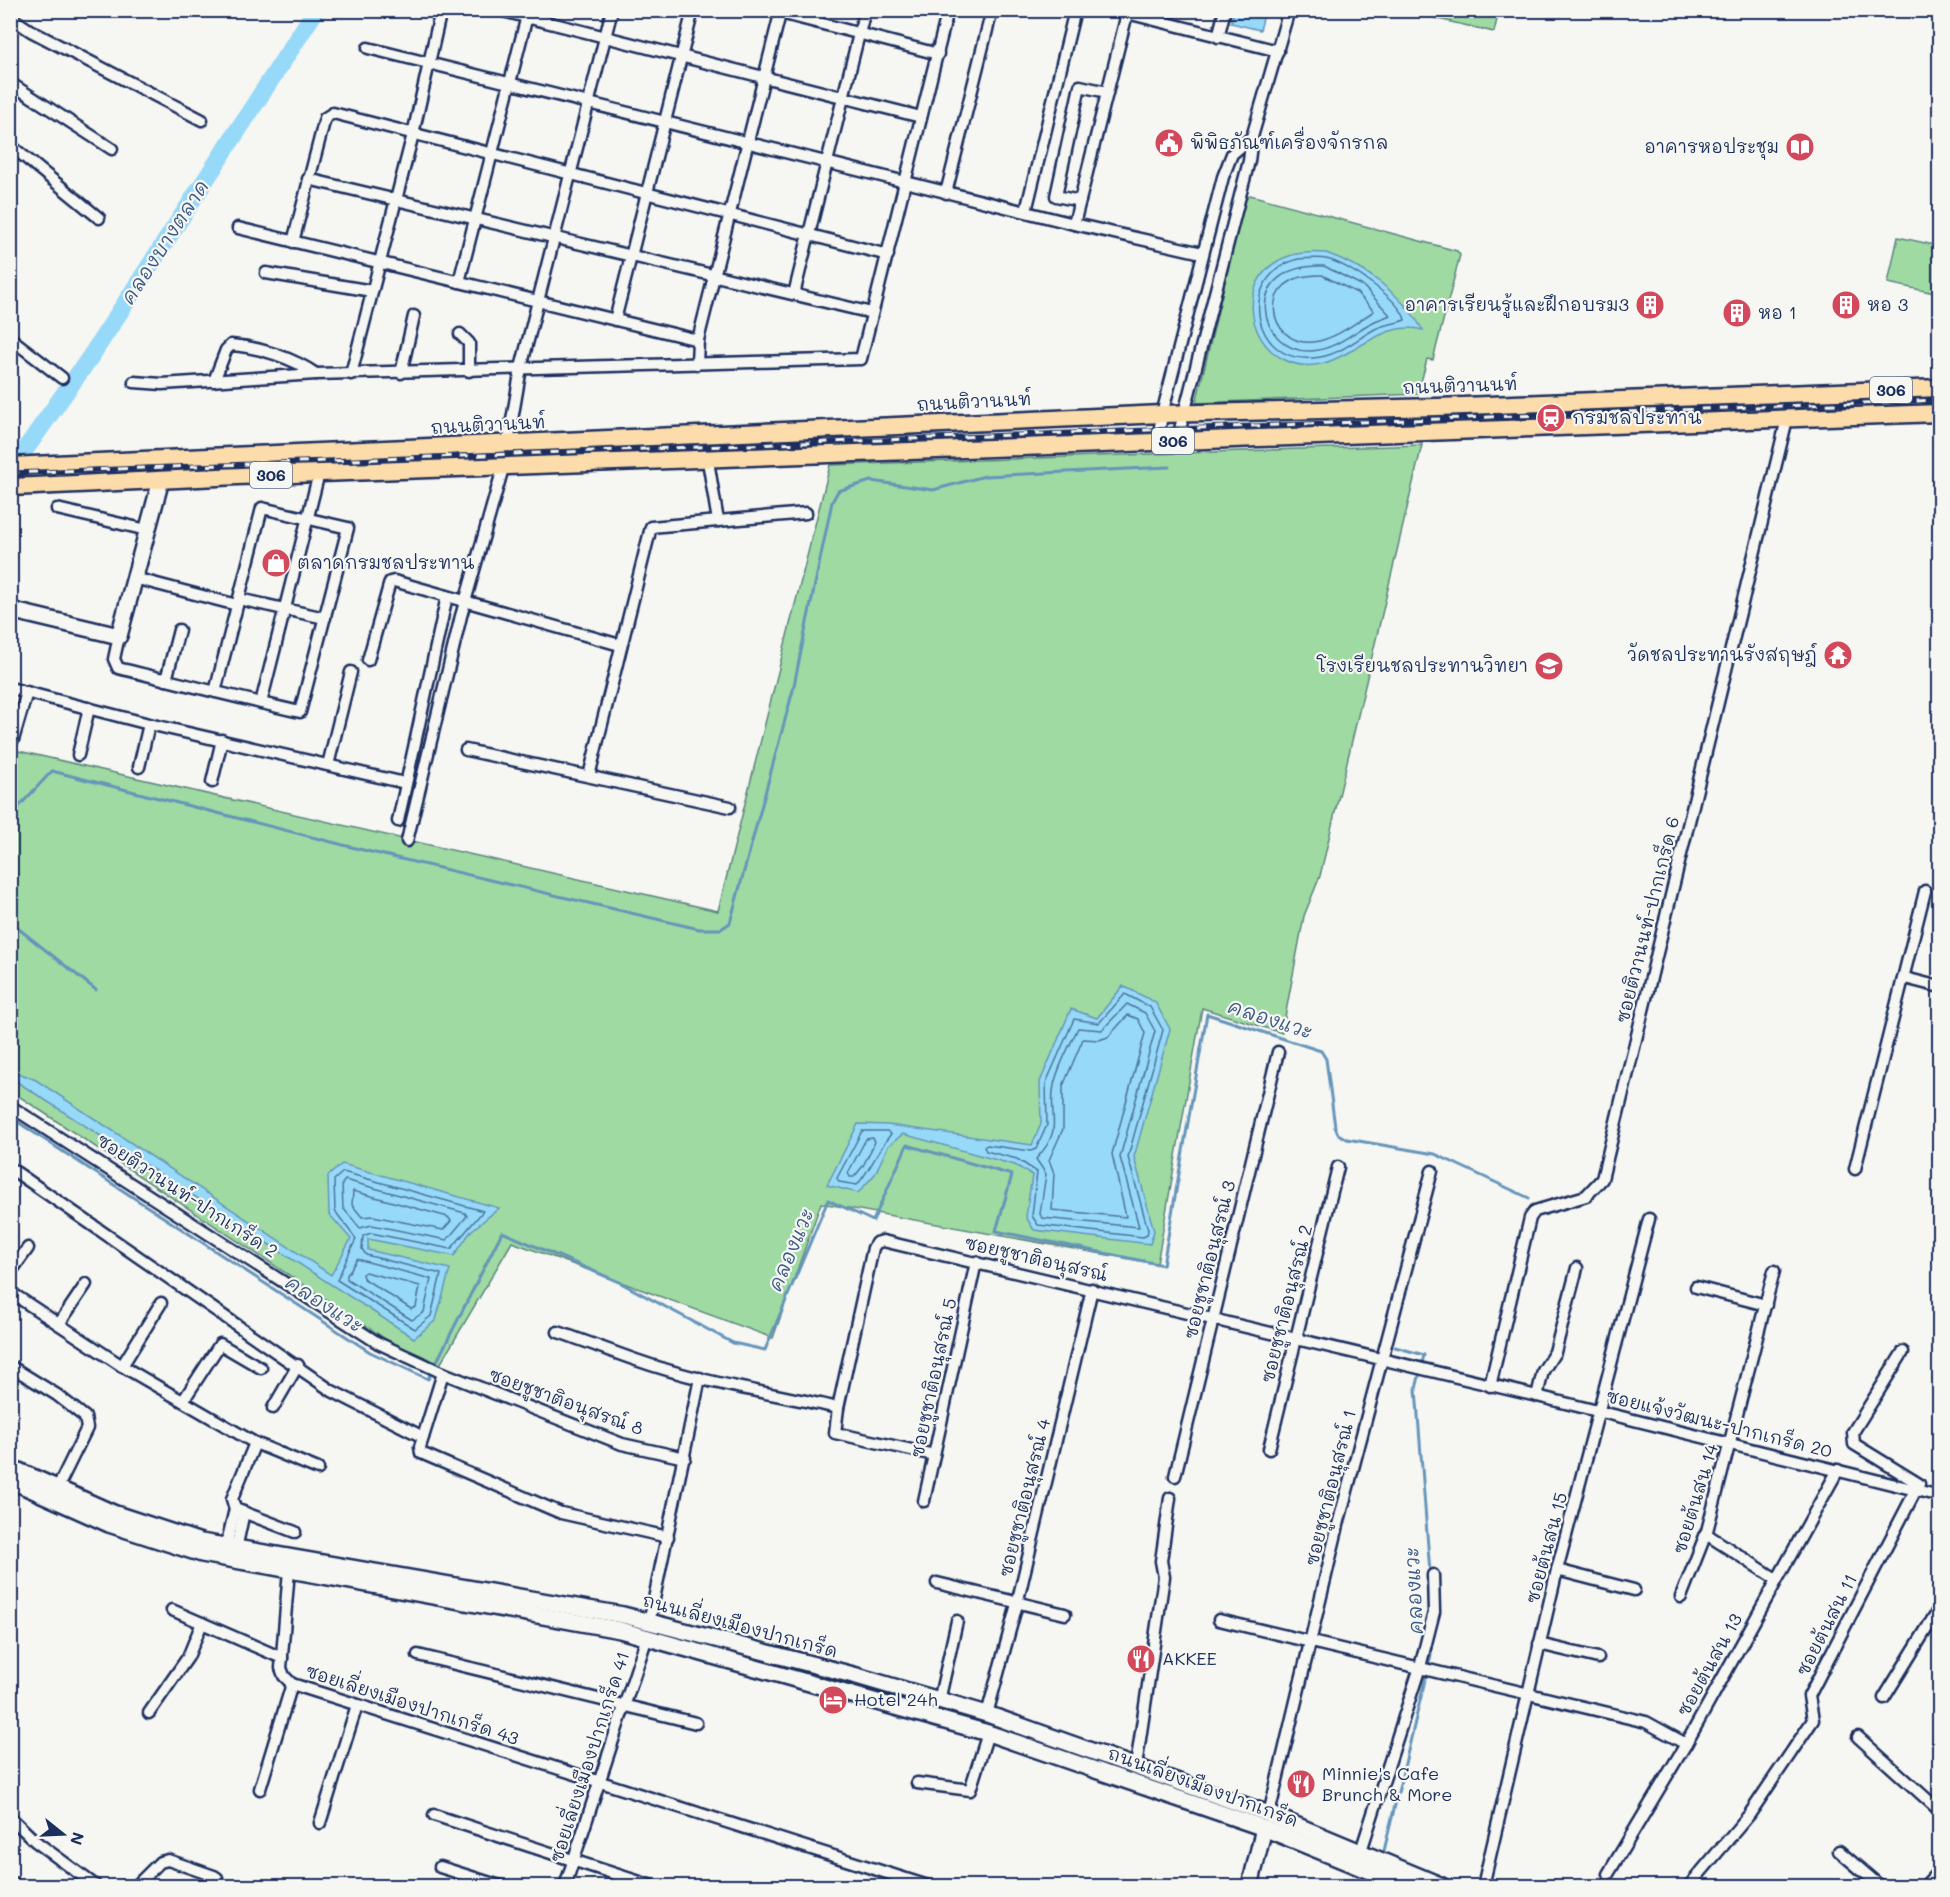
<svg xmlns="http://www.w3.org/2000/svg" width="1950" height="1897" font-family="Mali,'Playpen Sans Thai',sans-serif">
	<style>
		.green { fill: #9edaa1; stroke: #5c8480; stroke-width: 1.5 }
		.water { fill: #97d9f9; stroke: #6595bb; stroke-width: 1.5 }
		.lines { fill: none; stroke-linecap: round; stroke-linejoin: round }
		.shore { stroke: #4d739c; stroke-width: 1.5 }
		.stream { stroke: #6595bb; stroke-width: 3 }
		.river { stroke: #97d9f9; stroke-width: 18 }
		.street-casing { stroke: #1b2f5e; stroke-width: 15 }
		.secondary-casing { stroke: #1b2f5e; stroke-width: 20 }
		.primary-casing { stroke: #1b2f5e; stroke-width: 21 }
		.street { stroke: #f6f6f2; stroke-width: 10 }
		.secondary { stroke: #f6f6f2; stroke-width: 15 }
		.primary { stroke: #fddcac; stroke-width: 16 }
		.rail-casing { stroke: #1b2f5e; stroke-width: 5 }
		.rail { stroke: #f6f6f2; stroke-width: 3; stroke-dasharray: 9; stroke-linecap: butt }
		.labels { text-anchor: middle; stroke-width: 4.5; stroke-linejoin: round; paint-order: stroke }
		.shield { fill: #f6f6f2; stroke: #5d6b8a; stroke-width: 1.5 }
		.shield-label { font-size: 16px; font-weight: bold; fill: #1b2f5e }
		.poi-label { font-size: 18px; fill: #1b2f5e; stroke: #f6f6f2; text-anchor: start }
		.street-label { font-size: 18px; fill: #1b2f5e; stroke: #f6f6f2 }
		.water-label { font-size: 20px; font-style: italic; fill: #3a5a85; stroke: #f6f6f2 }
	</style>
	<rect width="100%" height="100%" fill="#f6f6f2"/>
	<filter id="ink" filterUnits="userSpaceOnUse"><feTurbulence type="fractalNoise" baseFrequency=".0167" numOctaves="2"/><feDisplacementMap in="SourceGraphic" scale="12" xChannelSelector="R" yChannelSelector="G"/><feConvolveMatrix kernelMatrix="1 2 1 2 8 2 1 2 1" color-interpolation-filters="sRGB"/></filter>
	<g filter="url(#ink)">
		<g class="green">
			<polygon points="1404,11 1499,10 1499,11 1494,32"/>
			<polygon points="1250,195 1457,251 1460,255 1433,360 1427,359 1418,394 1196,403 1245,198"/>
			<polygon points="1898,237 1939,246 1939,294 1888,283"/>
			<polygon points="1422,445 1320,876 1304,916 1282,1033 1202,1008 1157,1264 821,1203 773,1338 512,1242 438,1368 399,1348 11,1091 10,749 718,911 830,465"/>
		</g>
		<g class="water">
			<polygon points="1234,11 1265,11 1260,30 1231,23"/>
			<path d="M1326 253C1364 266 1403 295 1423 330 1372 315 1336 387 1283 359 1246 340 1240 282 1278 261 1293 252 1310 252 1326 253Z"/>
			<polygon points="1123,986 1155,1002 1170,1029 1134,1157 1154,1231 1150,1244 1034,1230 1026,1217 1032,1175 1015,1165 903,1134 888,1146 875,1174 858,1193 827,1185 858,1124 888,1125 1032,1145 1041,1124 1040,1082 1071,1009 1097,1018"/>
			<polygon points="11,1070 36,1080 331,1275 351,1239 329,1214 328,1176 342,1164 499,1208 471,1231 454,1256 368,1239 368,1250 450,1269 436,1320 414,1338 11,1078"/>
		</g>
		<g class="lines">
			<g class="shore">
				<path d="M1298 259C1307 259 1317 257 1326 259 1347 263 1401 300 1405 320 1395 324 1384 324 1375 329 1353 341 1339 356 1313 358 1252 364 1236 276 1298 259Z"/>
				<path d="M1324 266 1363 286 1390 315C1384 318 1376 320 1369 324 1350 335 1335 349 1311 351 1258 354 1238 263 1324 266Z"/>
				<path d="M1322 275 1357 293 1374 311C1355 323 1336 339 1313 342 1268 347 1252 273 1322 275Z"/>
				<polygon points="1125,994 1150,1007 1163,1030 1128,1157 1148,1230 1147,1235 1143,1237 1038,1225 1032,1216 1037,1172 1017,1159 986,1151 984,1147 987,1145 1031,1151 1036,1149 1047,1125 1046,1083 1074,1019 1099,1023"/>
				<path d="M1127 1004 1145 1013 1155 1031 1120 1157 1139 1227 1042 1218 1040 1214 1046 1174 1036 1159C1066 1127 1047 1118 1054 1085 1058 1066 1070 1045 1078 1028L1102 1030Z"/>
				<polygon points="1128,1015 1138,1019 1145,1033 1112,1154 1126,1217 1052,1210 1054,1173 1049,1160 1063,1129 1063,1086 1083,1039 1099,1040 1108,1037"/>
				<path d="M862 1131H887L891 1134C878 1150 871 1169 857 1185L839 1182 837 1178Z"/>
				<polygon points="866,1139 873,1138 875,1142 863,1166 854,1177 850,1177 848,1173"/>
				<polygon points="343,1172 483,1211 451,1249 371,1233 363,1236 362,1249 366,1255 441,1274 431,1316 415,1329 337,1280 356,1239 335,1211 334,1180"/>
				<polygon points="345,1180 465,1213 467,1216 447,1240 372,1225 360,1228 343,1208 342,1184"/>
				<polygon points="353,1191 448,1217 451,1221 443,1230 373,1216 362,1217 352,1205"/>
				<polygon points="357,1259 431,1279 424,1312 412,1320 347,1279 347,1275"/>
				<polygon points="365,1272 420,1286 416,1307 411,1309 363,1278 362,1274"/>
			</g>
			<g class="stream">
				<polyline points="10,816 52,771 367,851 699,929 721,929 730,923 793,690 832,502 838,491 871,481 933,490 985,476 1169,467"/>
				<polyline points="10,922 96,990"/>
				<polyline points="10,1117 370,1352 428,1379 502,1232 619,1282 733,1343 765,1350 828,1200 873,1221 907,1145 1012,1175 996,1231 1163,1265 1207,1014 1321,1051 1326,1059 1335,1127 1338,1134 1347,1139 1435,1154 1529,1198"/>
				<polyline points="1395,1347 1424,1355 1416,1389 1430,1573"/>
				<polyline points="1383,1855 1431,1655 1432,1640"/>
			</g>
			<polyline class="river" points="10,471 91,356 316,10"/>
			<g class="street-casing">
				<g id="street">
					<polyline points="499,10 921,117"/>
					<polyline points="769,10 938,54"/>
					<polyline points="1115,10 1278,51"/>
					<polyline points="10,17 31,31 202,120"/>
					<polyline points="1218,37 1225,10"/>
					<polyline points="368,48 1074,224 1202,253"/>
					<polyline points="10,83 112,149"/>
					<polyline points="10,145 99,218"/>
					<polyline points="308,179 872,313"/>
					<polyline points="946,193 992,10"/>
					<polyline points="1080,201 1056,196 1080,86 1107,92"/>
					<polyline points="1026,211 1075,10"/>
					<polyline points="1074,224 1128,10"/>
					<polyline points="238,228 698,340"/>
					<polyline points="293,242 325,118 333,113 888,255"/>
					<polyline points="266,273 372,291"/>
					<polyline points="459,282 528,12"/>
					<polyline points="794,294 865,10"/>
					<polyline points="615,320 693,10"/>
					<polyline points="460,334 469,343 469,371"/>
					<polyline points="10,338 62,378"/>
					<polyline points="697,364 698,340 781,10"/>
					<polyline points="401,373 414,316"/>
					<polyline points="351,374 413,134 441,10"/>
					<path d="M214 381 226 350 231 345C259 347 293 358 316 374"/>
					<polyline points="134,382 162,384 316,374 861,359 948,10"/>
					<polyline points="1158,440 1162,414 1223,177 1232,154 1252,137"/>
					<polyline points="1177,441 1249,161 1252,137 1289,10"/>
					<polyline points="508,443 521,368 612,10"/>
					<polyline points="708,461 718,521"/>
					<polyline points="57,509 147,530"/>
					<polyline points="134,578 237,605"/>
					<polyline points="239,599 325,618"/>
					<path d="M119 636 114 659 118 668C179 683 239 698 300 712L348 528 262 508 215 692"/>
					<polyline points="368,660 390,582 394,581 620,645"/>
					<polyline points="166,680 179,630"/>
					<polyline points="10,688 149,724 405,783"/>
					<polyline points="261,703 319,473"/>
					<polyline points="13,740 27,692"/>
					<polyline points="466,750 730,807"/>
					<polyline points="78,755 89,708"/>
					<polyline points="328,765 351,672"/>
					<polyline points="139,767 149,724"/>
					<polyline points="589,776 651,527 806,513"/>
					<polyline points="212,782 222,740"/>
					<polyline points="398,821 447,596"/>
					<polyline points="407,841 461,616 503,468"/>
					<polyline points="1905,978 1940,987"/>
					<polyline points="10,1106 378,1343 443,1373 622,1444 685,1458"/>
					<polyline points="10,1168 332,1391 423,1437"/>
					<polyline points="1855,1169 1925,891"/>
					<polyline points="10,1273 28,1248"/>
					<polyline points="1696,1287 1766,1305"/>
					<polyline points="10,1292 122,1366 255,1443 318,1469"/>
					<polyline points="59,1324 86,1284"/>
					<path d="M558 1332C585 1341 610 1351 636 1360 701 1383 771 1393 838 1408L873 1248 876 1243 883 1241 1537 1396 1940 1496"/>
					<polyline points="10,1366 57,1395 85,1417 87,1428 57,1489"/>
					<polyline points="122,1366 161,1303"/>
					<polyline points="443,1373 420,1447 421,1453 561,1513 668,1537"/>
					<polyline points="1490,1386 1530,1218 1535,1211 1586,1196 1602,1179 1787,419"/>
					<polyline points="1537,1396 1543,1371 1555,1352 1577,1268"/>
					<polyline points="183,1401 220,1344 261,1368"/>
					<polyline points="273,1408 298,1365"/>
					<polyline points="838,1408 835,1433 934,1455"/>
					<polyline points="255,1443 232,1499 235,1509 295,1532"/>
					<polyline points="1269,1449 1338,1167"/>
					<polyline points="1175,1476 1278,1052"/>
					<polyline points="924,1501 976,1262"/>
					<polyline points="1706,1534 1776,1579"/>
					<polyline points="226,1547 235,1509"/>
					<polyline points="236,1549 244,1512"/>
					<polyline points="289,1570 281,1668 284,1676 292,1684 928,1886"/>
					<polyline points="1557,1570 1634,1590"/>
					<polyline points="937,1583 1065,1614"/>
					<polyline points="1681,1597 1707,1531 1774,1271"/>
					<polyline points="172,1610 282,1658"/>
					<polyline points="1219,1620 1646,1722 1686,1744"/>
					<polyline points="649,1623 700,1378"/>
					<polyline points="1539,1644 1598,1658"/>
					<polyline points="418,1655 696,1723"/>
					<polyline points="1884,1698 1940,1607"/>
					<polyline points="939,1701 957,1621"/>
					<polyline points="149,1713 188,1657 202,1623"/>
					<polyline points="987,1714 1017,1604 1092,1289"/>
					<polyline points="1858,1737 1940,1811"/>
					<polyline points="1136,1766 1164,1577 1161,1561 1170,1498"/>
					<polyline points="917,1783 970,1790 988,1733"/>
					<polyline points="260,1789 292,1684"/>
					<polyline points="1269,1814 1339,1521 1432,1171"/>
					<polyline points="434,1815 652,1886"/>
					<polyline points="10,1817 35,1841 96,1886"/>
					<polyline points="320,1823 357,1705"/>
					<polyline points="1839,1851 1880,1886"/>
					<polyline points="1360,1854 1420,1667 1434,1612 1433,1575"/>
					<polyline points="440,1867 500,1886"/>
					<polyline points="1608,1874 1686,1744 1838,1470"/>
					<polyline points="10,1885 13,1883"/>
					<polyline points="136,1886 160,1862 168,1860 214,1876 217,1878 217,1886"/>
					<polyline points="565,1886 647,1637"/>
					<polyline points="1483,1886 1557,1570 1649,1219"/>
					<polyline points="1689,1886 1749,1815 1813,1720 1809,1696 1919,1484 1854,1444 1853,1432 1903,1352"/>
					<polyline points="1925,1886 1940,1870"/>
				</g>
			</g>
			<g class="secondary-casing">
				<g id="secondary">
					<polyline points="10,610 119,636 161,480"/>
					<polyline points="10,1467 113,1513 201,1542 623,1615 857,1676 987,1714 1269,1814 1442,1886"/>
					<polyline points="10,1480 109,1524 202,1554 620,1630 988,1733 1264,1828 1406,1886"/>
					<polyline points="1250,1886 1264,1828"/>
				</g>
			</g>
			<g class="primary-casing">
				<g id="primary">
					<polyline points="10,466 1162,414 1437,407 1940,388"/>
					<path d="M10 487C114 483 217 476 321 473 860 455 1400 432 1940 413"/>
				</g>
			</g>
			<use href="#street" class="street"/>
			<use href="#secondary" class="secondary"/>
			<use href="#primary" class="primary"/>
			<g class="rail-casing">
				<polyline id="rail" points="10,473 1940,400"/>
			</g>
			<use href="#rail" class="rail"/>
		</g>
	</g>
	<defs>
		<g id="civic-disc" transform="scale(1.5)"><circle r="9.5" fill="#d1495b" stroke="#f6f6f2"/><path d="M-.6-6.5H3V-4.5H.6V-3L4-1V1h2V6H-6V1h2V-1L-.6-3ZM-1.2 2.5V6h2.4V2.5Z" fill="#fff"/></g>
		<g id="library-disc" transform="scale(1.5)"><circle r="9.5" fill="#d1495b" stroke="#f6f6f2"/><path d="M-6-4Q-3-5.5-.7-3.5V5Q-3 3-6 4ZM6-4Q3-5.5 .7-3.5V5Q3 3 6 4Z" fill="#fff"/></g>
		<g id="building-disc" transform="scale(1.5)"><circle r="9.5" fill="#d1495b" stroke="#f6f6f2"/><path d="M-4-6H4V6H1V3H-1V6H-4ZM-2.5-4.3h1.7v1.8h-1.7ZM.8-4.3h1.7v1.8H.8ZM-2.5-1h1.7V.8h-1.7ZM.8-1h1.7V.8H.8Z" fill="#fff"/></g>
		<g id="station-disc" transform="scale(1.5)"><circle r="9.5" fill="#d1495b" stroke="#f6f6f2"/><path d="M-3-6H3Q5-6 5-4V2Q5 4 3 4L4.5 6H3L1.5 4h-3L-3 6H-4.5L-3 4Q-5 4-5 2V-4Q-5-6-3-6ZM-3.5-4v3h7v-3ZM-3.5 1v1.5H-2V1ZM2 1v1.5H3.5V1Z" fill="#fff"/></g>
		<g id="shop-disc" transform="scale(1.5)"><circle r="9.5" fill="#d1495b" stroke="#f6f6f2"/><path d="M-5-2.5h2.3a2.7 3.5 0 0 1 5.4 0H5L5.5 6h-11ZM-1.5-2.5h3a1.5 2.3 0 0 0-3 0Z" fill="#fff"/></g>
		<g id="temple-disc" transform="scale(1.5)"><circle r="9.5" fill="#d1495b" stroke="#f6f6f2"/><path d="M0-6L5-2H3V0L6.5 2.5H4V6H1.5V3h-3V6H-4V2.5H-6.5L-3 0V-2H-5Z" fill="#fff"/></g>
		<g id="school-disc" transform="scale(1.5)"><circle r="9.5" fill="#d1495b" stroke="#f6f6f2"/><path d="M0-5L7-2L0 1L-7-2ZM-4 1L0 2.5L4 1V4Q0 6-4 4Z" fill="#fff"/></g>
		<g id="restaurant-disc" transform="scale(1.5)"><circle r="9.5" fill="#d1495b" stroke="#f6f6f2"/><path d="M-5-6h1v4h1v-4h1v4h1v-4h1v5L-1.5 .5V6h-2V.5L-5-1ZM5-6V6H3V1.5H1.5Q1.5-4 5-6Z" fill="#fff"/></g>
		<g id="hotel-disc" transform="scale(1.5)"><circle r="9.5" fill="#d1495b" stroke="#f6f6f2"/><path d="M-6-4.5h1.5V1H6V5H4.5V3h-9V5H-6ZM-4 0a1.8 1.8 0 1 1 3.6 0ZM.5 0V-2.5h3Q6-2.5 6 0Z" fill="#fff"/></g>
	</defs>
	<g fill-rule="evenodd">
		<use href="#civic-disc" x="1169" y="143"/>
		<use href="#library-disc" x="1800" y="147"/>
		<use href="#building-disc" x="1650" y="305"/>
		<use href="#building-disc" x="1846" y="305"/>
		<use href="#building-disc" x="1737" y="313"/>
		<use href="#station-disc" x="1551" y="418"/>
		<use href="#shop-disc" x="276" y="563"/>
		<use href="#temple-disc" x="1838" y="655"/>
		<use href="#school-disc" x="1549" y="666"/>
		<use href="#restaurant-disc" x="1141" y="1659"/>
		<use href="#hotel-disc" x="833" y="1700"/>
		<use href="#restaurant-disc" x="1301" y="1784"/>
	</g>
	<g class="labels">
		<g class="shield">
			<rect x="1870" y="377" width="42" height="26" rx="4.5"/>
			<rect x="1152" y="428" width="42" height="26" rx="4.5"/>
			<rect x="250" y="462" width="42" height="26" rx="4.5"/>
		</g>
		<g class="shield-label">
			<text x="1891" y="396">306</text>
			<text x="1173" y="447">306</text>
			<text x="271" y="481">306</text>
		</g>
		<g class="poi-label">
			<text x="1190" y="149">พิพิธภัณฑ์เครื่องจักรกล</text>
			<text x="1779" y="153" text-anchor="end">อาคารหอประชุม</text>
			<text x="1629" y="311" text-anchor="end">อาคารเรียนรู้และฝึกอบรม3</text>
			<text x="1867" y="311">หอ 3</text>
			<text x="1758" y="319">หอ 1</text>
			<text x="1572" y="424">กรมชลประทาน</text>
			<text x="297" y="569">ตลาดกรมชลประทาน</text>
			<text x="1817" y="661" text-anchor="end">วัดชลประทานรังสฤษฎ์</text>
			<text x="1528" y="672" text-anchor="end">โรงเรียนชลประทานวิทยา</text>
			<text x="1162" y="1665">AKKEE</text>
			<text x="854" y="1706">Hotel 24h</text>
			<text x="1322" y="1780">Minnie's Cafe<tspan x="1322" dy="21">Brunch &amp; More</tspan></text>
		</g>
		<g class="street-label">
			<text transform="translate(1460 386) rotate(-2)" y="6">ถนนติวานนท์</text>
			<text transform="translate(974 402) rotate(-3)" y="6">ถนนติวานนท์</text>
			<text transform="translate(488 425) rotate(-3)" y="6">ถนนติวานนท์</text>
			<text transform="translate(1648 920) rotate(-76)" y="6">ซอยติวานนท์-ปากเกร็ด 6</text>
			<text transform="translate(187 1196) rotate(33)" y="6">ซอยติวานนท์-ปากเกร็ด 2</text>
			<text transform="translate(1036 1259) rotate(13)" y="6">ซอยชูชาติอนุสรณ์</text>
			<text transform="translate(1210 1260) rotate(-76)" y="6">ซอยชูชาติอนุสรณ์ 3</text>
			<text transform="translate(1287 1304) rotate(-76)" y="6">ซอยชูชาติอนุสรณ์ 2</text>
			<text transform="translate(934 1378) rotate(-78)" y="6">ซอยชูชาติอนุสรณ์ 5</text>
			<text transform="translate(566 1402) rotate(20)" y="6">ซอยชูชาติอนุสรณ์ 8</text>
			<text transform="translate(1719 1424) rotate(14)" y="6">ซอยแจ้งวัฒนะ-ปากเกร็ด 20</text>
			<text transform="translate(1331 1488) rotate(-76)" y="6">ซอยชูชาติอนุสรณ์ 1</text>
			<text transform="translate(1025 1498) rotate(-76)" y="6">ซอยชูชาติอนุสรณ์ 4</text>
			<text transform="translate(1696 1499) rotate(-73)" y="6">ซอยต้นสน 14</text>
			<text transform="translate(1547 1548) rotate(-75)" y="6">ซอยต้นสน 15</text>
			<text transform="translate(1827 1625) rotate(-63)" y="6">ซอยต้นสน 11</text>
			<text transform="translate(740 1626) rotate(15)" y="6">ถนนเลี่ยงเมืองปากเกร็ด</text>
			<text transform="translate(1710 1665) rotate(-61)" y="6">ซอยต้นสน 13</text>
			<text transform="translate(412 1705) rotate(18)" y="6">ซอยเลี่ยงเมืองปากเกร็ด 43</text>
			<text transform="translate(590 1757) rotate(-72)" y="6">ซอยเลี่ยงเมืองปากเกร็ด 41</text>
			<text transform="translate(1203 1787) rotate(20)" y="6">ถนนเลี่ยงเมืองปากเกร็ด</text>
		</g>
		<g class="water-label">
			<text transform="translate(165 242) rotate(-57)" y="7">คลองบางตลาด</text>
			<text transform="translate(1270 1019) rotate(18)" y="7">คลองแวะ</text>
			<text transform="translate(791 1250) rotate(-67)" y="7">คลองแวะ</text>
			<text transform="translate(324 1304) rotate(33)" y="7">คลองแวะ</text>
			<text transform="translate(1414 1591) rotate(-93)" y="7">คลองแวะ</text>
		</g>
	</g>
	<rect width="1950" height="1897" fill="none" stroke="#f6f6f2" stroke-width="36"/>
	<rect x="18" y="18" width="1914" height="1861" fill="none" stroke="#1b2f5e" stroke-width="2" filter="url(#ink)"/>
	<g transform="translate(63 1834) rotate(108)" stroke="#f6f6f2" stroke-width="4.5" paint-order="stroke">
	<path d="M0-4.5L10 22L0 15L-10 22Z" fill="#1b2f5e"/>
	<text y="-9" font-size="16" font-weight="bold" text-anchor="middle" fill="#1b2f5e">N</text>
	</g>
</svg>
